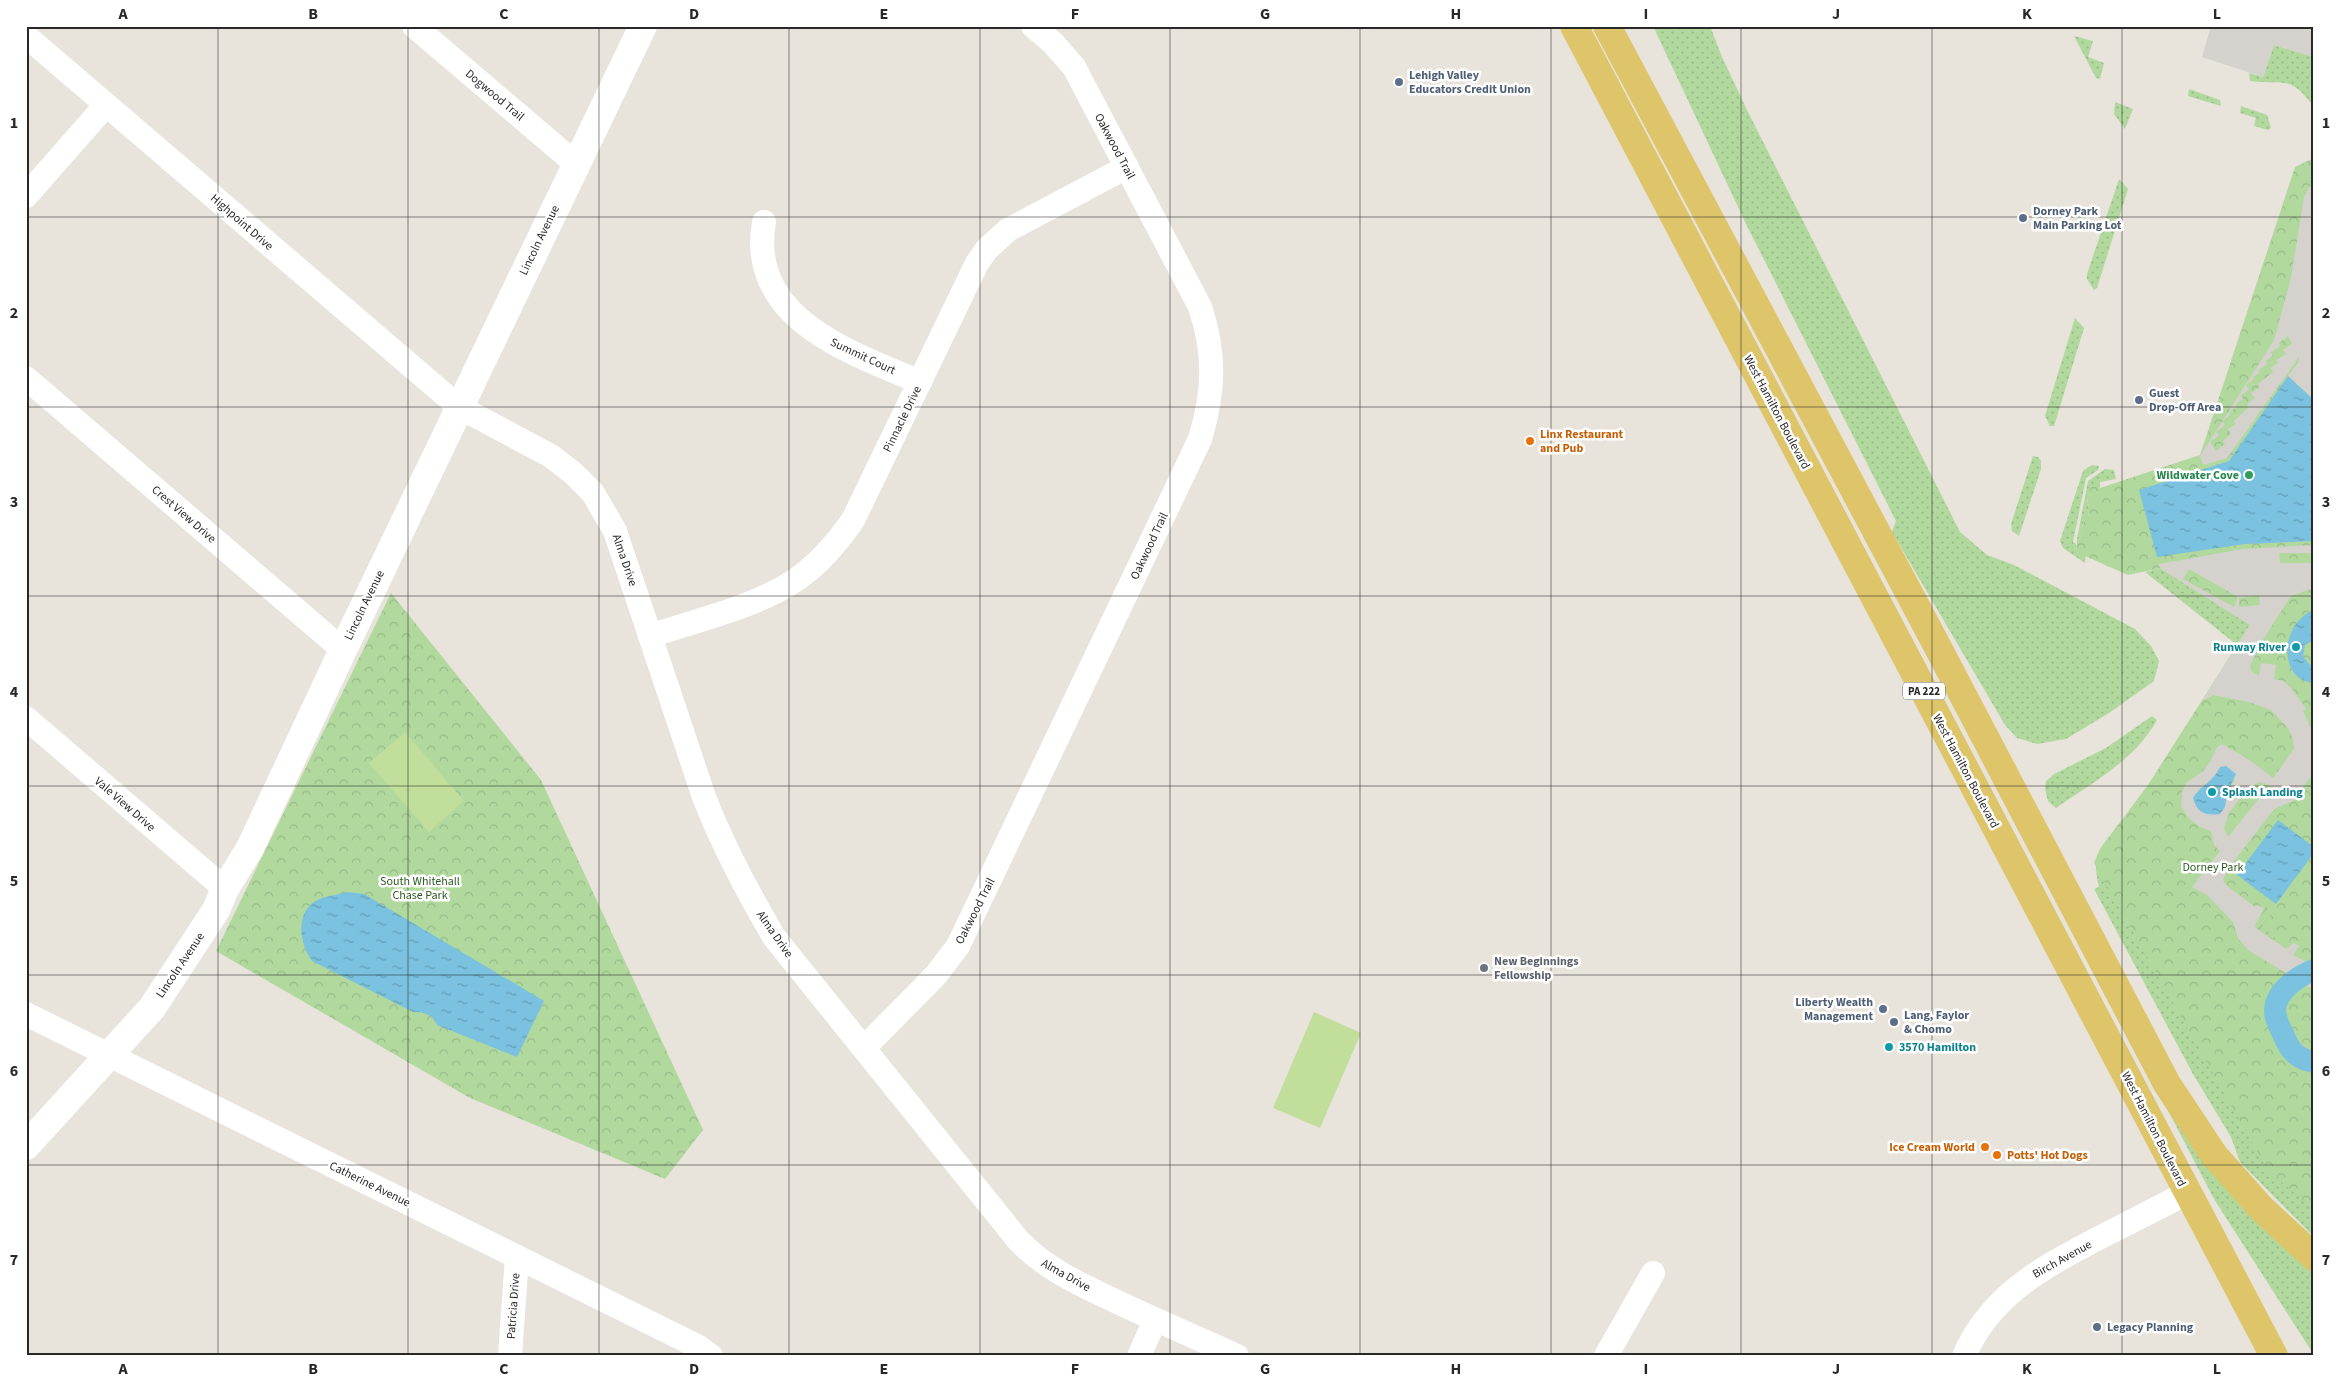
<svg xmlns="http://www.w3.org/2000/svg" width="2340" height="1382" font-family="'Source Sans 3',sans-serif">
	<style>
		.grass { fill: url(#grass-dots) }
		.park { fill: url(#park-crowns) }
		.garden { fill: url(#garden-furrows) }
		.pitch { fill: #c1df9a }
		.plaza { fill: #d5d2cd; fill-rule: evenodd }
		.water { fill: url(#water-ripples) }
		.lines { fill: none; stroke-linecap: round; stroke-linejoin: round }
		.canal { stroke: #7ac2df; stroke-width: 22 }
		.minor { stroke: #fff; stroke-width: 24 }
		.tertiary { stroke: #fff; stroke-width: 28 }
		.primary { stroke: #dec56a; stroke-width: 28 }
		.grid { fill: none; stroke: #282828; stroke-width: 1; stroke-opacity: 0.55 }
		.service-dot { fill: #5c6f8a; stroke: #fff; stroke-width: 2 }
		.food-dot { fill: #e8710a; stroke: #fff; stroke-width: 2 }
		.leisure-dot { fill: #2e9e5b; stroke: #fff; stroke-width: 2 }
		.culture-dot { fill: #0f9aa8; stroke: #fff; stroke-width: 2 }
		.worship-dot { fill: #6b7280; stroke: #fff; stroke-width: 2 }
		.labels { text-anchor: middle; stroke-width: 5; stroke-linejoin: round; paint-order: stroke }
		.shield { fill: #fff; stroke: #686868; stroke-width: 1 }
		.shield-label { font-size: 11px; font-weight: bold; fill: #282828 }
		.service-label { font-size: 12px; font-weight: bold; fill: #4e5e75; stroke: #fff; text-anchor: start }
		.street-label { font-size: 12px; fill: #282828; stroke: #fff }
		.food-label { font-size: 12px; font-weight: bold; fill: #c56008; stroke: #fff; text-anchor: start }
		.leisure-label { font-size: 12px; font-weight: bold; fill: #27864d; stroke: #fff; text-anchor: end }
		.culture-label { font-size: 12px; font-weight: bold; fill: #0d838f; stroke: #fff; text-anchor: start }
		.park-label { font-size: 12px; fill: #2d5b22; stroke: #fff }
		.worship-label { font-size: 12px; font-weight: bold; fill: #5b616d; stroke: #fff; text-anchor: start }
		.neatline { fill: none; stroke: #282828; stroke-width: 2 }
		.grid-label { font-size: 16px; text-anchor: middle; font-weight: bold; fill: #282828 }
	</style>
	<defs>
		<pattern id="grass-dots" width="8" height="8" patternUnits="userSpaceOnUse" patternTransform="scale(1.25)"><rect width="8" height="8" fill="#b1d99e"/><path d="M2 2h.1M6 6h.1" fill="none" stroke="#98ba88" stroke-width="1.8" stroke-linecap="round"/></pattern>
		<pattern id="park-crowns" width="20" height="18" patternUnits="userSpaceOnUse" patternTransform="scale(1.25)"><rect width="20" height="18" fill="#b1d99e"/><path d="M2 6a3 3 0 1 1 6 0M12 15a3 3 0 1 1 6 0" fill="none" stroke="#98ba88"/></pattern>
		<pattern id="garden-furrows" width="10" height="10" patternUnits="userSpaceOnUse" patternTransform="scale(1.25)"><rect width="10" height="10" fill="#b1d99e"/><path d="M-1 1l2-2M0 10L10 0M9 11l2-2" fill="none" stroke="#98ba88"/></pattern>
		<pattern id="water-ripples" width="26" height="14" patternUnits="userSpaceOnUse" patternTransform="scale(1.25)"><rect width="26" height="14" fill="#7ac2df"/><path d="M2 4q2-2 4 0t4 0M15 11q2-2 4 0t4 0" fill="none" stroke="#649eb5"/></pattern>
	</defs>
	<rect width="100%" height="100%" fill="#e8e3db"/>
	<g class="grass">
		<polygon points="1653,26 1710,26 1722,57 1747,110 1960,532 1987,555 2014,565 2135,629 2151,646 2159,661 2154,681 2109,713 2066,739 2037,744 2017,738 2005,725 1892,532 1896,521 1747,226"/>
		<polygon points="2074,36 2093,41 2088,57 2104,63 2100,79 2096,78"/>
		<path d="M2274 45 2314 57V107C2289 73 2285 86 2250 81L2249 73 2263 77Z"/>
		<polygon points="2189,89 2220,100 2221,106 2188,96"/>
		<polygon points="2115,102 2133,109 2125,129 2114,114"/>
		<polygon points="2241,106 2267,115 2271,128 2268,130 2254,126 2256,118 2240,113"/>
		<polygon points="2119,179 2128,189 2097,288 2094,290 2087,279 2087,274"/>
		<polygon points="2075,318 2084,328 2054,426 2050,426 2045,416"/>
		<polygon points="2033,456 2038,457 2041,461 2041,469 2019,536 2012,531 2011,524"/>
		<polygon points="2092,465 2099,466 2098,470 2086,478 2073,542 2076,544 2076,552 2086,555 2085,563 2063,548 2060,541 2083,471"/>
		<polygon points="2105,469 2114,470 2116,479 2100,482 2100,488 2092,485 2087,498 2090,514 2083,523 2080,539 2077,539 2088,481"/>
		<polygon points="2160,568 2250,625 2237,645 2145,572"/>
		<path d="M2152 716 2157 720C2135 760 2093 782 2056 808L2048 801 2045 789 2046 781 2054 774 2106 748Z"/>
		<path d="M2118 825 2314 1121V1237L2240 1162 2231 1137 2193 1074 2094 889 2099 887C2091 854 2099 851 2118 825Z"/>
		<polygon points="2161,1097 2314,1269 2314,1355 2214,1199"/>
	</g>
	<g class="park">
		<polygon points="2314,158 2314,1210 2267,1169 2094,863 2100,849 2148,785 2250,625 2160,568 2128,575 2076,552 2077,539 2080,539 2083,523 2090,514 2087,498 2092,484 2100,488 2200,455 2295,167"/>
		<polygon points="391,593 541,780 703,1130 665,1179 470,1098 216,951"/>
	</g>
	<polygon class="garden" points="2266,907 2273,912 2262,925 2277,940 2274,940 2256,928 2254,925"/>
	<g class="pitch">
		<polygon points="405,732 464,801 429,832 369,763"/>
		<polygon points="1314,1012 1361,1033 1320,1128 1273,1108"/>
	</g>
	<g class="plaza">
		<polygon points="2211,26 2314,26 2314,57 2274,45 2263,77 2202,57"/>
		<path d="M2314 185V400L2288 376 2298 363 2299 357 2227 458 2203 465 2200 456 2274 340 2291 278 2304 197 2310 186ZM2288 336 2292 344 2283 350 2286 354 2276 360 2278 363 2270 368 2273 372 2258 384 2259 388 2251 393 2255 398 2247 404 2249 407 2234 421 2236 424 2228 429 2231 434 2223 441 2225 444 2216 451 2210 442 2219 435 2216 432 2225 425 2222 421 2230 415 2229 412 2237 407 2236 404 2243 399 2241 395 2249 390 2246 385 2254 379 2253 377 2260 372 2258 370 2267 364 2266 361 2273 355 2271 352 2280 346 2279 343Z"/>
		<path d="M2314 545V553H2279L2280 563H2314V588L2291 596 2262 641 2250 666 2251 671 2259 676 2261 663 2276 665 2274 679 2284 681 2291 688 2303 704 2306 709 2303 711 2314 735V772L2293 801 2274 809 2228 869 2223 880 2226 885 2255 907 2258 905 2264 909 2255 925 2256 928 2286 949 2294 943 2299 946 2293 955 2314 966V990L2248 950 2238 938 2233 922 2207 895 2192 887 2220 851 2214 845 2211 831 2200 827 2190 819 2181 807 2182 792 2187 782 2202 772 2210 762 2217 747 2222 744 2248 759 2273 778 2294 749 2293 739 2288 728 2271 710 2249 702 2213 695 2202 701 2250 625 2160 568 2159 564 2243 549ZM2189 569 2238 597 2234 607 2183 579ZM2259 595 2260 605 2239 607V598ZM2226 766 2235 780 2227 793 2226 800 2198 790 2212 781 2221 767ZM2259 782 2270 785 2228 837 2224 828 2229 813 2246 790Z"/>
	</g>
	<g class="water">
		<polygon points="2288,376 2314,400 2314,541 2245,544 2157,557 2139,490 2229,461"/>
		<path d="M2314 610V625L2309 627H2314V640L2305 645 2303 656 2309 664 2314 666V683C2277 680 2280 623 2314 610Z"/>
		<path d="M2226 766 2236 774 2227 793 2225 807 2220 814C2205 816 2197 813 2193 798 2200 786 2213 782 2220 767Z"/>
		<polygon points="2278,820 2314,847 2314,853 2276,904 2237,875"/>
		<path d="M348 892 364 894 544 1001 517 1057 437 1025C432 1014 424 1012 413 1012L312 961C300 945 295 915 314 902 323 896 337 895 348 892Z"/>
	</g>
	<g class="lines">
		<path class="canal" d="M2314 970C2298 976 2276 991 2275 1010 2275 1019 2280 1028 2284 1036 2290 1051 2297 1059 2314 1062"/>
		<g class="minor">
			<polyline points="414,26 576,164"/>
			<path d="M26 36 459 407 551 456 573 473 593 493 615 531 704 797C723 846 747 891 774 937L1018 1240C1046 1269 1076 1282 1111 1299 1153 1319 1195 1337 1237 1356"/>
			<polyline points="26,196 106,105"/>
			<path d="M764 222C747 319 850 352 920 382"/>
			<polyline points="26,378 343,650"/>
			<path d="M650 636C697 620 749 609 791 583 817 567 836 544 853 520L977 263 987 249 1008 230 1127 167"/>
			<polyline points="26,718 225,889"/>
			<polyline points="26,1014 699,1347 711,1356"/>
			<path d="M864 1048 936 975 958 946 1200 439C1214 392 1216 355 1200 307L1074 67 1053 43 1033 26"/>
			<polyline points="510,1356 517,1257"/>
			<polyline points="1139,1356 1155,1320"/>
			<polyline points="1606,1356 1653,1273"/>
			<path d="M1964 1356C1990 1296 2040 1269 2095 1240 2126 1224 2156 1209 2187 1193"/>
		</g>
		<polyline class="tertiary" points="26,1146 152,1008 216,910 225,889 250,848 343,650 643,26"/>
		<g class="primary">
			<polyline points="1574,26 2274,1356"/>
			<polyline points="1607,26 1934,640 2167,1084 2214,1155 2261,1208 2314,1257"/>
		</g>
	</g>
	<path class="grid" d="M218 26V1356M408 26V1356M599 26V1356M789 26V1356M980 26V1356M1170 26V1356M1360 26V1356M1551 26V1356M1741 26V1356M1932 26V1356M2122 26V1356M26 217H2314M26 407H2314M26 596H2314M26 786H2314M26 975H2314M26 1165H2314"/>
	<g class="service-dot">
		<circle cx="1399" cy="82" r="5"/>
		<circle cx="2023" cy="218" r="5"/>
		<circle cx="2139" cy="400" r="5"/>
		<circle cx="1883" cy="1009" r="5"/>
		<circle cx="1894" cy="1022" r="5"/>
		<circle cx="2097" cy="1327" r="5"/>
	</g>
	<g class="food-dot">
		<circle cx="1530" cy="441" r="5"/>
		<circle cx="1985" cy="1147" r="5"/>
		<circle cx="1997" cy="1155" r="5"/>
	</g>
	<circle class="leisure-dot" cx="2249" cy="475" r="5"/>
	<g class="culture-dot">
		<circle cx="2296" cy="647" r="5"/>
		<circle cx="2212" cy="792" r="5"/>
		<circle cx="1889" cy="1047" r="5"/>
	</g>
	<circle class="worship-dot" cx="1484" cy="968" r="5"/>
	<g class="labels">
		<rect class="shield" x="1903" y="682.5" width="42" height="17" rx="4"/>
		<g class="shield-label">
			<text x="1924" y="695">PA 222</text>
		</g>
		<g class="service-label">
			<text x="1409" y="79">Lehigh Valley<tspan x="1409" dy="14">Educators Credit Union</tspan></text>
			<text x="2033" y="215">Dorney Park<tspan x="2033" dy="14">Main Parking Lot</tspan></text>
			<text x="2149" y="397">Guest<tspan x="2149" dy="14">Drop-Off Area</tspan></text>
			<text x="1873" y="1006" text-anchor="end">Liberty Wealth<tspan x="1873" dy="14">Management</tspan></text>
			<text x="1904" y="1019">Lang, Faylor<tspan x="1904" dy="14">&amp; Chomo</tspan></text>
			<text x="2107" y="1331">Legacy Planning</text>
		</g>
		<g class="street-label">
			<text transform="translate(495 95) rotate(40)" y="4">Dogwood Trail</text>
			<text transform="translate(1115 146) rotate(62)" y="4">Oakwood Trail</text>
			<text transform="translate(242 222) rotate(41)" y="4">Highpoint Drive</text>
			<text transform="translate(539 240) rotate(-64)" y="4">Lincoln Avenue</text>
			<text transform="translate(863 356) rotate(25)" y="4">Summit Court</text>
			<text transform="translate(1777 412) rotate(62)" y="4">West Hamilton Boulevard</text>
			<text transform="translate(902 419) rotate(-64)" y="4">Pinnacle Drive</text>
			<text transform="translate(184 514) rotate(41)" y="4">Crest View Drive</text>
			<text transform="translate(1149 546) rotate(-65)" y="4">Oakwood Trail</text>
			<text transform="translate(625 560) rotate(71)" y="4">Alma Drive</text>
			<text transform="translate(364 605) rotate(-64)" y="4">Lincoln Avenue</text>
			<text transform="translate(1966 771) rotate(62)" y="4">West Hamilton Boulevard</text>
			<text transform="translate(125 804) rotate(41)" y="4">Vale View Drive</text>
			<text transform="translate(975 911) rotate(-63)" y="4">Oakwood Trail</text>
			<text transform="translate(775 934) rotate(55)" y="4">Alma Drive</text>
			<text transform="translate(180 965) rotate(-56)" y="4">Lincoln Avenue</text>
			<text transform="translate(2154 1129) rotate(63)" y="4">West Hamilton Boulevard</text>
			<text transform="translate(370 1184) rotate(26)" y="4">Catherine Avenue</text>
			<text transform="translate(2062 1259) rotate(-29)" y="4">Birch Avenue</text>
			<text transform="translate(1066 1275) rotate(29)" y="4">Alma Drive</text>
			<text transform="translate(513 1306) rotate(-86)" y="4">Patricia Drive</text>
		</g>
		<g class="food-label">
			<text x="1540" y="438">Linx Restaurant<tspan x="1540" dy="14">and Pub</tspan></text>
			<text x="1975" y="1151" text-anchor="end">Ice Cream World</text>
			<text x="2007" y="1159">Potts' Hot Dogs</text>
		</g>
		<g class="leisure-label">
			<text x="2239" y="479">Wildwater Cove</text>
		</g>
		<g class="culture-label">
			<text x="2286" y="651" text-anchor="end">Runway River</text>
			<text x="2222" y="796">Splash Landing</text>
			<text x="1899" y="1051">3570 Hamilton</text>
		</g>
		<g class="park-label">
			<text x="2213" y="871">Dorney Park</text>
			<text x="420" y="885">South Whitehall<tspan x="420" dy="14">Chase Park</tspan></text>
		</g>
		<g class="worship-label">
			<text x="1494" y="965">New Beginnings<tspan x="1494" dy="14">Fellowship</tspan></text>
		</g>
	</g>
	<rect width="2340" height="1382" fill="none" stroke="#ffffff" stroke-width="55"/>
	<rect x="28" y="28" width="2284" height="1326" class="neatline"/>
	<g class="grid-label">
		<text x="123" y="19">A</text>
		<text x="313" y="19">B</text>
		<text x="504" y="19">C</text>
		<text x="694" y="19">D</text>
		<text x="884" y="19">E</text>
		<text x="1075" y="19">F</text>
		<text x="1265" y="19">G</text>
		<text x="1456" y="19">H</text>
		<text x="1646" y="19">I</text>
		<text x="1836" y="19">J</text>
		<text x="2027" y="19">K</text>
		<text x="2217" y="19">L</text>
		<text x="14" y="128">1</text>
		<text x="2326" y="128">1</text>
		<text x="14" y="318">2</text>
		<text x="2326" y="318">2</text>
		<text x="14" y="507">3</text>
		<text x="2326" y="507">3</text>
		<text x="14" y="697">4</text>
		<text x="2326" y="697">4</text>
		<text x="14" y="886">5</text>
		<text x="2326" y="886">5</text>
		<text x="14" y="1076">6</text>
		<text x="2326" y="1076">6</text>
		<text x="14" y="1265">7</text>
		<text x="2326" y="1265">7</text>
		<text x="123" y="1374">A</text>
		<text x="313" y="1374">B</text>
		<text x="504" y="1374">C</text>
		<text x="694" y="1374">D</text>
		<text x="884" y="1374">E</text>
		<text x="1075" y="1374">F</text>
		<text x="1265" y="1374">G</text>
		<text x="1456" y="1374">H</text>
		<text x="1646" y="1374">I</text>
		<text x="1836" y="1374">J</text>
		<text x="2027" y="1374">K</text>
		<text x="2217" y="1374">L</text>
	</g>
</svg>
